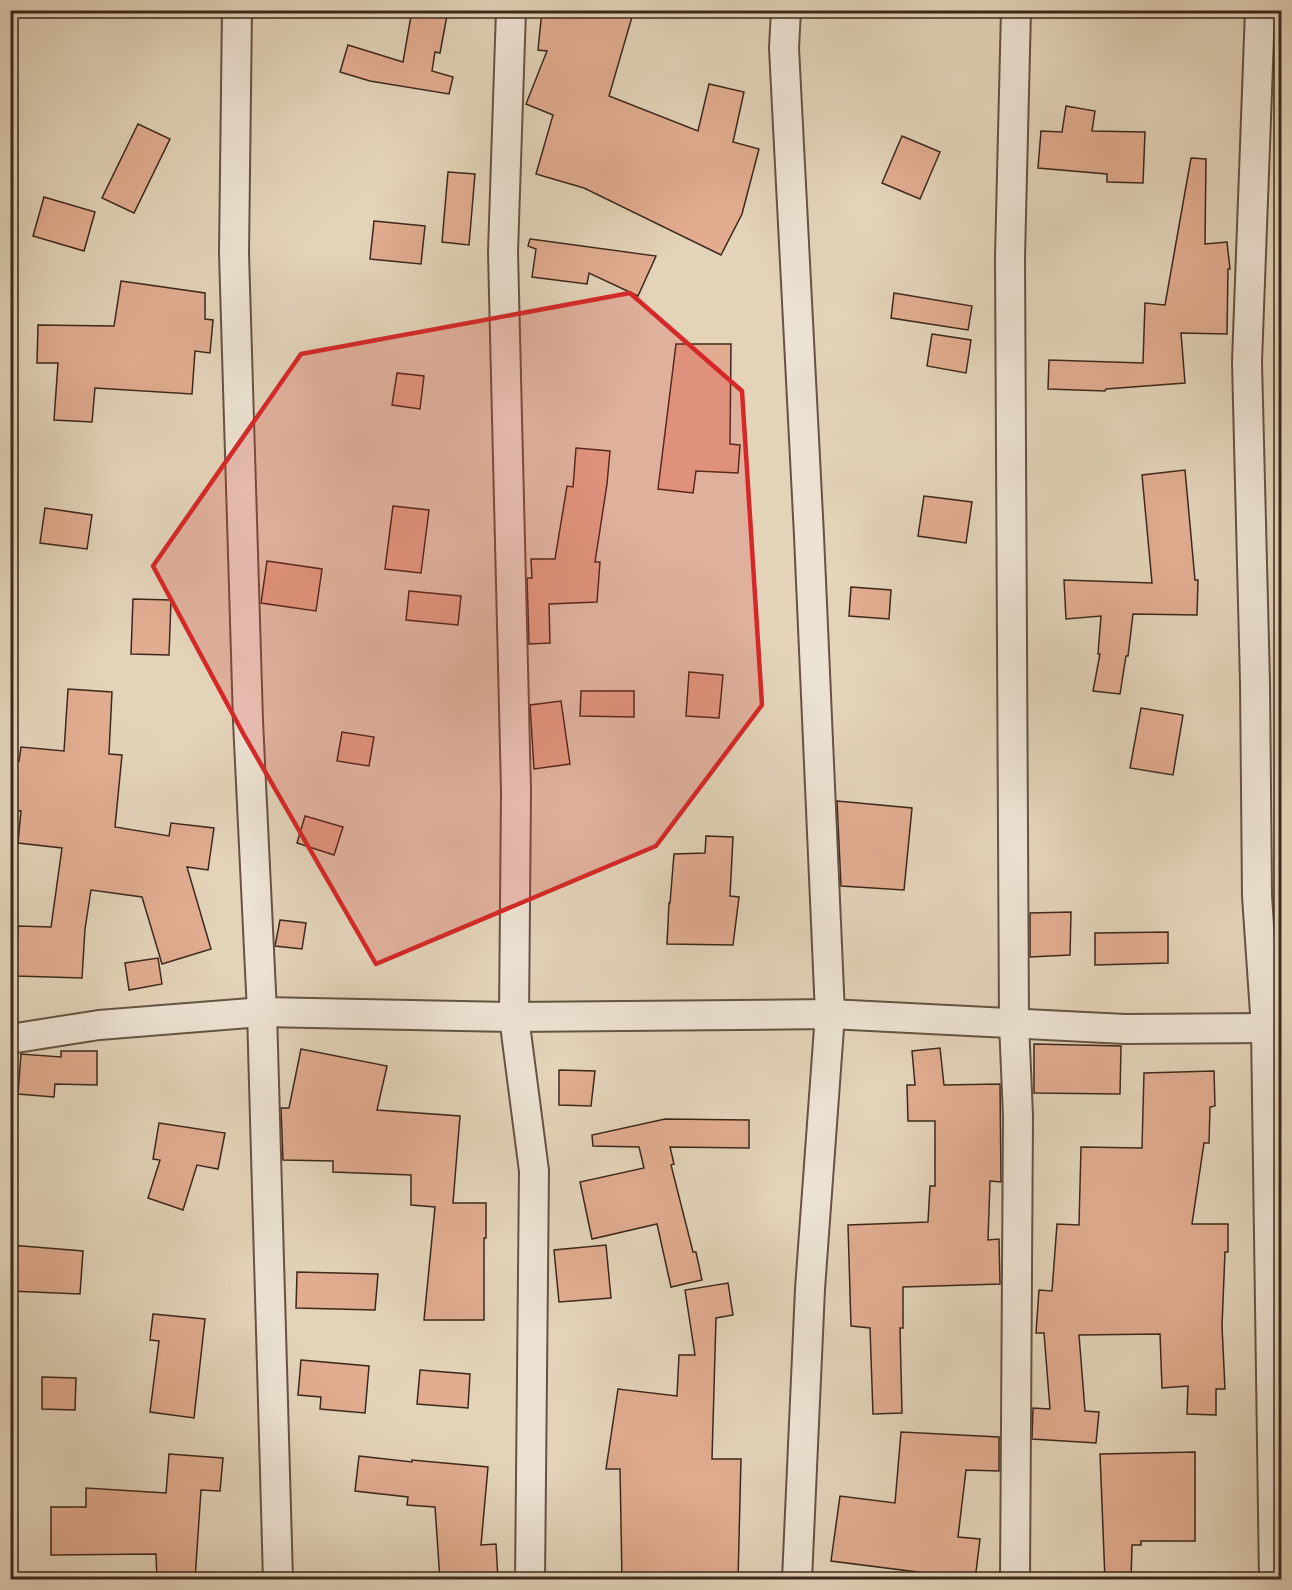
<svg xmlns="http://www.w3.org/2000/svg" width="1292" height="1590" font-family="'IM FELL Great Primer',serif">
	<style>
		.building { fill: #e1ac90; stroke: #3d281c; stroke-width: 1.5 }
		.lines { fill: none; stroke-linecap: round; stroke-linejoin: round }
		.minor-casing { stroke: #665343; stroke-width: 32 }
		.minor { stroke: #ece2d2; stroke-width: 28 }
		.marked { fill: #d62828; fill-opacity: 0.2; stroke: #d62828; stroke-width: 4.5; stroke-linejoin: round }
	</style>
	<rect width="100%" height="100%" fill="#e2d3b9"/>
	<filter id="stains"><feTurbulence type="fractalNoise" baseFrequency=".00333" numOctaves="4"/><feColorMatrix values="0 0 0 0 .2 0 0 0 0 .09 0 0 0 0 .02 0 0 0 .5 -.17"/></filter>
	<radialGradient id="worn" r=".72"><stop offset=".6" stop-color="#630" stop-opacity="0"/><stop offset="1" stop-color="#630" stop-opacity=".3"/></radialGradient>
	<g class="building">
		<polygon points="412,10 448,10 440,53 435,52 432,71 453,77 449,94 370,81 340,72 348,45 403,62"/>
		<polygon points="542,10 634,10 609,96 698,131 709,84 744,92 733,142 759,149 742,214 721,255 584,188 536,174 553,115 526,104 547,51 538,50"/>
		<polygon points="1066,106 1095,111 1092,131 1145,132 1143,183 1107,182 1107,174 1038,168 1041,131 1062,132"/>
		<polygon points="138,124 170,139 134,213 102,198"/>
		<polygon points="902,136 940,152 920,199 882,183"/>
		<polygon points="1191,158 1206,159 1205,244 1227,242 1230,269 1228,269 1227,334 1181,333 1185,383 1106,389 1105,391 1048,389 1049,360 1143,363 1145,303 1165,305"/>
		<polygon points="448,172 475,174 469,245 442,242"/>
		<polygon points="44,197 95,212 84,251 33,236"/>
		<polygon points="374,221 425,226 421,264 370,259"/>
		<polygon points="530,239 538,240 656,256 638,296 589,273 587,284 532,277 536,249 528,246"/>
		<polygon points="121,281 205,293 205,319 213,320 210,353 195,351 192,394 95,388 92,422 54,420 58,363 37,363 38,325 114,326"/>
		<polygon points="894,293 972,306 968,330 891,318"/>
		<polygon points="932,334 971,340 966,373 927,366"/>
		<polygon points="676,344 731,344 730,444 740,445 738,473 696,471 693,493 658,489"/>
		<polygon points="397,373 424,376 420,409 392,405"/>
		<polygon points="576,448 610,451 607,484 595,562 600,562 597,602 549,604 550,643 529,644 527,578 532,578 531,559 555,559 567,486 573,487"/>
		<polygon points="1185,470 1195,580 1198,580 1197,615 1133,614 1128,656 1126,656 1120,694 1093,691 1100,654 1098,654 1101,616 1066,619 1064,580 1152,583 1142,475"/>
		<polygon points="924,496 972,502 966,543 918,536"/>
		<polygon points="393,506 429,510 421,573 385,569"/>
		<polygon points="45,508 92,515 87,549 40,543"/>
		<polygon points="267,561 322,569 316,611 261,603"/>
		<polygon points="851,587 891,590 889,619 849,616"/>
		<polygon points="409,591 461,596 458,625 406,620"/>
		<polygon points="133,599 171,600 169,655 131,654"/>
		<polygon points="689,672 723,675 719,718 686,716"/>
		<polygon points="68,689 112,692 109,754 122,755 115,827 169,836 171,823 214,828 208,870 187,867 211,949 162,964 142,897 91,890 85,929 82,978 16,976 18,926 51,927 62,848 18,843 21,811 10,810 10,760 19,761 21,747 64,751"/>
		<polygon points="581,691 634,691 634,717 580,716"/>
		<polygon points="561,701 570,764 534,769 530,705"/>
		<polygon points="1141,708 1183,715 1173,775 1130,768"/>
		<polygon points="342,732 374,737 369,766 337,761"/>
		<polygon points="837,801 912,808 904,890 841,886"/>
		<polygon points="305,816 343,827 334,855 297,843"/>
		<polygon points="706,836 733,837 730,896 739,897 733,945 667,944 669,903 670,903 674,854 705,853"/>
		<polygon points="1071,912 1070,955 1030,957 1030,913"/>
		<polygon points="280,920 306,923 302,949 275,946"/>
		<polygon points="1168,932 1168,963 1095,965 1095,933"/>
		<polygon points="158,958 162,984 129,990 125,963"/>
		<polygon points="1034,1044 1121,1046 1120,1094 1034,1093"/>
		<polygon points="940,1048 944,1085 1000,1084 1001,1182 990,1181 988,1240 999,1239 1000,1284 903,1287 903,1328 900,1328 902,1413 873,1414 870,1328 851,1326 848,1225 928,1222 930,1186 935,1186 935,1121 908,1121 907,1085 915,1085 912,1051"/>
		<polygon points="301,1049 387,1066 377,1110 460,1116 453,1203 486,1203 486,1238 484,1238 484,1320 424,1320 435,1207 411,1205 411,1175 333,1172 333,1161 283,1160 281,1108 289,1108"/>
		<polygon points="61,1051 97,1051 97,1085 55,1084 54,1097 18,1094 21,1054 61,1057"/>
		<polygon points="559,1070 595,1071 591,1106 559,1105"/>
		<polygon points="1214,1071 1215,1106 1210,1107 1209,1143 1204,1143 1192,1224 1228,1224 1228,1252 1225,1252 1222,1326 1225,1389 1216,1389 1216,1415 1187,1414 1188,1386 1162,1388 1160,1334 1079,1335 1085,1411 1099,1412 1096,1443 1032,1439 1033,1408 1050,1409 1044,1333 1036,1333 1039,1290 1052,1291 1057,1224 1079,1225 1081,1147 1142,1148 1144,1073"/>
		<polygon points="665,1119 749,1120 749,1148 670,1147 674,1164 671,1165 693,1252 696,1252 702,1280 671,1287 657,1224 592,1239 580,1182 644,1168 639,1147 593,1146 592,1135"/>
		<polygon points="159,1123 225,1133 218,1169 197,1165 183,1210 148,1198 160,1160 153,1159"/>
		<polygon points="10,1245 83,1251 80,1294 10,1291"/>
		<polygon points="606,1245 611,1298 559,1302 554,1250"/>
		<polygon points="297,1272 378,1274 375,1310 296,1308"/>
		<polygon points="728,1283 733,1315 716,1318 712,1459 741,1459 738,1580 622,1580 620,1469 606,1469 618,1389 677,1396 679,1355 695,1355 685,1290"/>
		<polygon points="153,1314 205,1319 194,1418 150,1412 159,1341 150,1340"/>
		<polygon points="301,1360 369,1366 365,1413 320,1409 321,1397 298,1395"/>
		<polygon points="420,1370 470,1374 468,1408 417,1404"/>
		<polygon points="42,1377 76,1378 75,1410 42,1409"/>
		<polygon points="901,1432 999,1437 999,1471 966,1470 958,1537 980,1539 975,1580 924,1580 925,1573 831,1561 840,1496 895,1503"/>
		<polygon points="1195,1452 1195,1541 1141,1541 1141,1545 1132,1545 1131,1580 1105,1580 1100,1454"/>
		<polygon points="169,1454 223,1458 220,1491 201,1490 195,1580 157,1580 156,1554 51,1555 51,1507 86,1507 86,1488 166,1493"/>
		<polygon points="359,1456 412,1462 412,1460 488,1467 481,1545 496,1544 498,1580 440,1580 435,1507 407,1505 408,1497 355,1491"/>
	</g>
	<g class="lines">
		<g class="minor-casing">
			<g id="minor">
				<polyline points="237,10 234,253 248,721 262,1012 278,1580"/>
				<polyline points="511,10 503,252 516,791 514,1017 534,1171 530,1580"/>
				<polyline points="786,10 784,48 809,536 830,1014 810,1289 797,1580"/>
				<polyline points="1260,10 1247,362 1255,683 1257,896 1266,1028 1274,1580"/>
				<polyline points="10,1039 99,1025 262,1012 514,1017 830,1014 1125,1029 1282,1028"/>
				<polyline points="1015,1580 1018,1116 1014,1023 1010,257 1016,10"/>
			</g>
		</g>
		<use href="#minor" class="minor"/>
	</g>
	<path class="marked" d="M630 293 742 391 762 705 656 846 376 964 244 735 153 566 301 354Z"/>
	<rect width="1292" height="1590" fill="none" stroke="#e2d3b9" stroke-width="36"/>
	<rect x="12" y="12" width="1268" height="1566" fill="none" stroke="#3d281c" stroke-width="3"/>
	<rect x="18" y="18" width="1256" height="1554" fill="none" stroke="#3d281c" stroke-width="1.5"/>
	<rect width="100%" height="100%" filter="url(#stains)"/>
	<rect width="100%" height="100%" fill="url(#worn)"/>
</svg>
